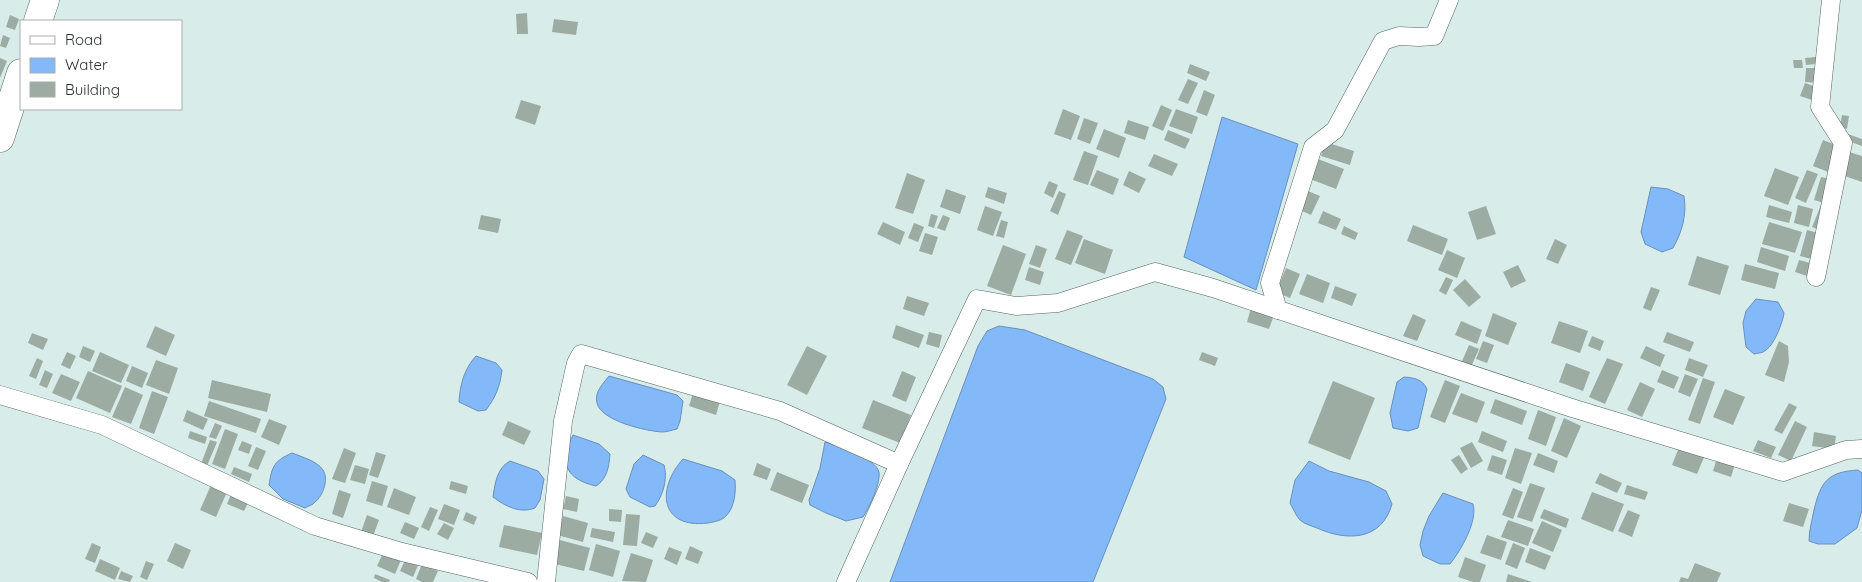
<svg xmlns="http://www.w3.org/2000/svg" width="1862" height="582" font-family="Quicksand,sans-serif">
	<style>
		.water { fill: #83b9f9; stroke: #6890bd }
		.building { fill: #9daca2 }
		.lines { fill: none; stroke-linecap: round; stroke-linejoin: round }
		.street-casing { stroke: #556664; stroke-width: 19 }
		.highway-casing { stroke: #556664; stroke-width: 29 }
		.street { stroke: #fff; stroke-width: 18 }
		.highway { stroke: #fff; stroke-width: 28 }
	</style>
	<rect width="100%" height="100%" fill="#d8ecea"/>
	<g class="water">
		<polygon points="1222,117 1298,144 1256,290 1184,257"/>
		<path d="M1651 187 1668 189 1684 196C1687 215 1682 232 1673 248L1662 252 1645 244 1641 232Z"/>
		<path d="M1756 299 1778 302 1784 313C1783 322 1774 345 1766 350 1763 353 1759 353 1754 354L1746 347 1743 323 1746 311Z"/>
		<polygon points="999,326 1025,330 1153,379 1163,387 1166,399 1093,582 890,582 978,346 987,331"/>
		<path d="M476 356 496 363 502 370C500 386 496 397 486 410L478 411 459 402C460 385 464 369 476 356Z"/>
		<path d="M609 376 677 395 683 401 680 421 677 429C672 430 667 432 662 432 646 431 601 421 597 403 594 392 603 384 609 376Z"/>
		<path d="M1404 377C1415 378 1422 379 1427 389L1418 428 1408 431 1393 428 1390 413 1397 382Z"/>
		<path d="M573 435 599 444 610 454C609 467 607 479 596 486 565 479 559 462 573 435Z"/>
		<path d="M825 442C837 446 876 458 879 472 881 483 869 508 863 517L846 521 826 513 810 505 809 500 820 468Z"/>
		<path d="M292 453C302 457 317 461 323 470 329 479 323 496 315 502 313 505 308 506 305 508L283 499 269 485C272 466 274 461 292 453Z"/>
		<path d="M643 455 664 465C668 479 663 495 655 506L650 507 630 497 626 489 634 464Z"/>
		<path d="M683 459 722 471 735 480C736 491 735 507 726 516 723 520 714 522 708 523 660 529 656 489 683 459Z"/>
		<path d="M510 461 538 471 544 479 540 500 535 508C520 514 505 506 493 497 495 483 497 468 510 461Z"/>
		<path d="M1309 461 1329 471 1369 482 1386 491 1392 504C1382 540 1348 542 1317 528 1312 526 1304 524 1300 520 1296 516 1293 508 1290 503L1295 480Z"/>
		<path d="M1858 470 1862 473V510L1857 528 1835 544H1818L1809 541C1809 530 1812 521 1814 510 1821 481 1828 472 1858 470Z"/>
		<path d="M1443 493 1473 504C1478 521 1461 550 1450 564H1440L1423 556 1420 545 1423 531 1429 516Z"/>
	</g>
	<g class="building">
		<polygon points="527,13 528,34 517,34 516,14"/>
		<polygon points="10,15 19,19 15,30 6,27"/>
		<polygon points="554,19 578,22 576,35 552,32"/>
		<polygon points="3,35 10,38 6,48 0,46"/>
		<polygon points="1816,57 1816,64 1806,65 1805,58"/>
		<polygon points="0,58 7,61 0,78"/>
		<polygon points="1793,60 1802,60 1803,68 1794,68"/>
		<polygon points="1190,64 1210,72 1206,81 1187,73"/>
		<polygon points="1806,68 1819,68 1819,83 1805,82"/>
		<polygon points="1188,79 1198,83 1188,104 1178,100"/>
		<polygon points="1805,83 1819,88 1815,101 1800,96"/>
		<polygon points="1204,90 1215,95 1207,116 1196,112"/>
		<polygon points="521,100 541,106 535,125 515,118"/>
		<polygon points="1161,105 1172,110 1163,131 1152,126"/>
		<polygon points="1063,109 1080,116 1071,140 1054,134"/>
		<polygon points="1176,109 1198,117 1192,134 1169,126"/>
		<polygon points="1842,115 1849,116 1847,129 1840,127"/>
		<polygon points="1084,118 1098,123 1090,144 1077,139"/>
		<polygon points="1128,120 1149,127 1145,140 1124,133"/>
		<polygon points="1104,129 1126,138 1119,158 1096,149"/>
		<polygon points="1168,130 1190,139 1185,149 1164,140"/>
		<polygon points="1845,133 1862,139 1862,146 1843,139"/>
		<polygon points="1823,140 1841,147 1831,173 1813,166"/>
		<polygon points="1325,142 1354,151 1350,165 1321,156"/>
		<polygon points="1084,151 1098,156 1088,185 1073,180"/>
		<polygon points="1846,151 1862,156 1862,182 1839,174"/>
		<polygon points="1154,154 1178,164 1172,176 1148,166"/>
		<polygon points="1318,159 1344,169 1336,189 1310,179"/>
		<polygon points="1775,168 1799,177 1788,205 1764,196"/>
		<polygon points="1097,170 1119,179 1113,195 1090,185"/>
		<polygon points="1807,170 1818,174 1806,203 1795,198"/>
		<polygon points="1129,171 1146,179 1139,193 1123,185"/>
		<polygon points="907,173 925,180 913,214 895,208"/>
		<polygon points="1821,177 1834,180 1828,204 1814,200"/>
		<polygon points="1049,181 1058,185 1053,198 1044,193"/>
		<polygon points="988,187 1007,193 1004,204 985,197"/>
		<polygon points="946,189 966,196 960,214 940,207"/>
		<polygon points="1059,191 1066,194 1058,215 1050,211"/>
		<polygon points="1308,191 1320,196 1311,215 1300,210"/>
		<polygon points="1769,205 1792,212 1789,223 1766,217"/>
		<polygon points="1798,205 1813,209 1809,227 1794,223"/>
		<polygon points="1821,205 1828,208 1819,230 1812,227"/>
		<polygon points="985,206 1002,212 993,236 977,230"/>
		<polygon points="1486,206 1496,234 1477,240 1468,212"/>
		<polygon points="1323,211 1341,219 1336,230 1318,223"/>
		<polygon points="931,214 938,216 934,228 928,226"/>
		<polygon points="481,215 501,219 498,233 478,229"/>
		<polygon points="943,215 950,218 945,231 937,228"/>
		<polygon points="1001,220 1008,222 1004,238 996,236"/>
		<polygon points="883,222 905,232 900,245 877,234"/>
		<polygon points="1769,222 1802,232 1795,253 1762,244"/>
		<polygon points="914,223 924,227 918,242 908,238"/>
		<polygon points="1413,225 1448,239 1442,255 1407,241"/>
		<polygon points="1344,226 1358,233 1355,240 1341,234"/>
		<polygon points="1067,230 1083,236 1071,265 1055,259"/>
		<polygon points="1807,230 1822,234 1815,260 1800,256"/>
		<polygon points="925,233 938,237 932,255 919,251"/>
		<polygon points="1084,239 1113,250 1105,274 1075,263"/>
		<polygon points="1555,239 1567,245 1558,264 1546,259"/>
		<polygon points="1003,245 1026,254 1011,295 987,286"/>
		<polygon points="1036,245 1047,249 1040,268 1029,264"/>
		<polygon points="1761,247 1789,256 1785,271 1757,262"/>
		<polygon points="1447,250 1465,258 1457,278 1438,270"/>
		<polygon points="1697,256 1729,266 1720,295 1688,285"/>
		<polygon points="1799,260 1814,264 1810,277 1795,272"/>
		<polygon points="1745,264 1779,273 1775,289 1741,280"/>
		<polygon points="1518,265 1526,281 1511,288 1503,272"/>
		<polygon points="1029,267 1044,272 1040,285 1025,280"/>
		<polygon points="1286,268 1300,274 1290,298 1276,292"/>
		<polygon points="1307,274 1330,283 1323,303 1299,294"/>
		<polygon points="1446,277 1453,280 1446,295 1439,291"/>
		<polygon points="1465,279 1481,297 1469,307 1453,290"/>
		<polygon points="1335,286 1357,294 1352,306 1331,298"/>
		<polygon points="1651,287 1660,290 1651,311 1643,308"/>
		<polygon points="907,296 929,303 924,316 903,309"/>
		<polygon points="1251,308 1274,315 1269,329 1247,322"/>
		<polygon points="1493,313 1517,323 1508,345 1485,336"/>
		<polygon points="1413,314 1426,320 1417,341 1403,336"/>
		<polygon points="1461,321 1482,330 1477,344 1455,335"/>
		<polygon points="1559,321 1588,331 1580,353 1551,343"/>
		<polygon points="896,325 924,335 919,348 892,338"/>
		<polygon points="155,326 175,335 166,356 146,347"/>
		<polygon points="929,332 942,335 939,348 926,344"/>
		<polygon points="1667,332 1694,342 1690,352 1663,342"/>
		<polygon points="32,333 48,339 43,350 28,343"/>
		<polygon points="1592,336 1604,341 1600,351 1588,346"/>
		<polygon points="1483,341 1494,345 1487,363 1476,359"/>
		<polygon points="1779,341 1788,346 1789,362 1784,382 1765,375"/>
		<polygon points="1469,345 1479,349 1470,369 1460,366"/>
		<polygon points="83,346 95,351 90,362 79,357"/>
		<polygon points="807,346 827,356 807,395 787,385"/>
		<polygon points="1646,346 1665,355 1660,367 1640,358"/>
		<polygon points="67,352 76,356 70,369 61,365"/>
		<polygon points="100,352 129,365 121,383 92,371"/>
		<polygon points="1202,352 1218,358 1215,366 1199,360"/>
		<polygon points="37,358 43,361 36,379 29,376"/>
		<polygon points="1607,358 1623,364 1605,404 1589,397"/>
		<polygon points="1689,358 1708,365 1703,377 1685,370"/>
		<polygon points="156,360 178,368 169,394 146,385"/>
		<polygon points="1566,363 1590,372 1583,391 1559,382"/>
		<polygon points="132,366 148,373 142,388 126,381"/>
		<polygon points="45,370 53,374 47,388 39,385"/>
		<polygon points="1662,370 1679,377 1674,389 1657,382"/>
		<polygon points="88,371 122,386 110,413 76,398"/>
		<polygon points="902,371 916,377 906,402 892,396"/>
		<polygon points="61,374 80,382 71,401 52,393"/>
		<polygon points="1685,374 1698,379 1690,397 1678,392"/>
		<polygon points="1703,378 1715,382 1700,424 1688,420"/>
		<polygon points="212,380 271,394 267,412 208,398"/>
		<polygon points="1445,380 1460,386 1445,423 1430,417"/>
		<polygon points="1333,381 1375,398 1350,460 1308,443"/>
		<polygon points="1640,382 1655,389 1642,417 1627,410"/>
		<polygon points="125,387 143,395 131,424 112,417"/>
		<polygon points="1725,389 1745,397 1733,425 1713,417"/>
		<polygon points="152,391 168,397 154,434 139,428"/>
		<polygon points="693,393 720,401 716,415 689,406"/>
		<polygon points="1461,393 1485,402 1477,423 1452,414"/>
		<polygon points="1495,399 1527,411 1522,425 1490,413"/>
		<polygon points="873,400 911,415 900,443 862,428"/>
		<polygon points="209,401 261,419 256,433 204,416"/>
		<polygon points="1789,403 1797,407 1782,434 1774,430"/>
		<polygon points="187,410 208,419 203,430 183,421"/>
		<polygon points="1538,410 1556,417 1546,446 1528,439"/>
		<polygon points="1564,418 1581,426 1567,458 1551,451"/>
		<polygon points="269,419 287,426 279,445 261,437"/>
		<polygon points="508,421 531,431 524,445 502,435"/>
		<polygon points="1795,421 1807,427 1791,461 1778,455"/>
		<polygon points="215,423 222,426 216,439 209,437"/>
		<polygon points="225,429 238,434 225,469 212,464"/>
		<polygon points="190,431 207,437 205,444 188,438"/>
		<polygon points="1482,431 1507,441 1503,452 1478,442"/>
		<polygon points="1814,432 1836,436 1834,449 1812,446"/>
		<polygon points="210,440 217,442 207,466 201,464"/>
		<polygon points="1758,440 1776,447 1771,458 1753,451"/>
		<polygon points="242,441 252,445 249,454 238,450"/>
		<polygon points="1472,442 1483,461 1471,468 1460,448"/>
		<polygon points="1680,445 1705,455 1697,474 1672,465"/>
		<polygon points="256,447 266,451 258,470 248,466"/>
		<polygon points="344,448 356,453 345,483 332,479"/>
		<polygon points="1515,448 1532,453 1521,484 1505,478"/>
		<polygon points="376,452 386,455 378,478 369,475"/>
		<polygon points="1538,453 1558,461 1554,473 1533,465"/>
		<polygon points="1459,455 1468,469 1461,474 1451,460"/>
		<polygon points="1492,455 1507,460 1502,475 1487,470"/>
		<polygon points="1717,458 1735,464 1731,477 1713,471"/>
		<polygon points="757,463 771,469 767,480 753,475"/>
		<polygon points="355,465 369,469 365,484 350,480"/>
		<polygon points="234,467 252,474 249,482 231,474"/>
		<polygon points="777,472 809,485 802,503 770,490"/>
		<polygon points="1600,473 1622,483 1617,493 1595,483"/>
		<polygon points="372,481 388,486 382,506 366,501"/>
		<polygon points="451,481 468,486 466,494 449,489"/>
		<polygon points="1530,483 1545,488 1532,522 1517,517"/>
		<polygon points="211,485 227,492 216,517 200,510"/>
		<polygon points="1627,485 1648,492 1645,500 1624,494"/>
		<polygon points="394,488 416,497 409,515 387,507"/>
		<polygon points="1513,488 1523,492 1513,519 1502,515"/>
		<polygon points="339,490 351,494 343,518 332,514"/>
		<polygon points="1592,492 1624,504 1613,532 1581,519"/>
		<polygon points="231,494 249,501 244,511 227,504"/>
		<polygon points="566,496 579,499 577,512 563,509"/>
		<polygon points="1789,503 1809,509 1803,527 1783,521"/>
		<polygon points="444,504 460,510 454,525 438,519"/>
		<polygon points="430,507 438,510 429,531 421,527"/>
		<polygon points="609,509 622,510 621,522 609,521"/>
		<polygon points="1544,509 1569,519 1566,528 1540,518"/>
		<polygon points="1628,510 1640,515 1632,537 1618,531"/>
		<polygon points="466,512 477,517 474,525 463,520"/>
		<polygon points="626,514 640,515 637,546 623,545"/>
		<polygon points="367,515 379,520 373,536 361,532"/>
		<polygon points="563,516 588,523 583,542 557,535"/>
		<polygon points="1508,520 1534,529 1528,546 1501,537"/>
		<polygon points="1542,521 1562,530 1553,552 1532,543"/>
		<polygon points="405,522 419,528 414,539 400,533"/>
		<polygon points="444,523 454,528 448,540 437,534"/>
		<polygon points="504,525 542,533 537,555 499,547"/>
		<polygon points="592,528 615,532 613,542 590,537"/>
		<polygon points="646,532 658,537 653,548 641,543"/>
		<polygon points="1487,535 1507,542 1501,560 1480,553"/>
		<polygon points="556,539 590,548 584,571 551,563"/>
		<polygon points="92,543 101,547 95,563 85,559"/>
		<polygon points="175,543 191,550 183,569 167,561"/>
		<polygon points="1513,543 1525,548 1517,569 1505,564"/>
		<polygon points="596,544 620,551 613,577 589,570"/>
		<polygon points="690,546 703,552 698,564 685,559"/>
		<polygon points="669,547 682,552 677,565 664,559"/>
		<polygon points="1530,548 1551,556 1545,570 1525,562"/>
		<polygon points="383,553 401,560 395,574 377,566"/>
		<polygon points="631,553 653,560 646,582 622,581"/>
		<polygon points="1465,557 1486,565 1480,582 1473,582 1458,577"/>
		<polygon points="406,558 419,563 413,577 400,571"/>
		<polygon points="100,559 120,568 115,580 95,571"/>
		<polygon points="146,561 154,564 147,580 140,577"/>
		<polygon points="1695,563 1721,573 1717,582 1679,582 1681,577 1688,579"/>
		<polygon points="422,564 438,571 433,582 422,582 416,579"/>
		<polygon points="121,571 133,576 130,582 118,579"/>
		<polygon points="375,574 390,580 389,582 382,582 374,578"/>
		<polygon points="1508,574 1532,582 1506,582"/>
	</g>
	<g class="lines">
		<g class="street-casing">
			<g id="street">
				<polyline points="1816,277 1843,143 1820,107 1831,0"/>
				<polyline points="1278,310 1270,283 1313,147 1335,130 1383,41 1399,36 1419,37 1434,36 1449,0"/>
				<polyline points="0,395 102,425 315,526 402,552 528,582"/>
				<polyline points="546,582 563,421 576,363 581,354 780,411 899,464"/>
				<polyline points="846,582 899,464 977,299 1016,306 1058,303 1155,272 1213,288 1572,408 1783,472 1846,450 1862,449"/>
			</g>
		</g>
		<g class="highway-casing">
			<g id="highway">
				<polyline points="38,21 45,0"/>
				<polyline points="0,138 21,73"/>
			</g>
		</g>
		<use href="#street" class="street"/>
		<use href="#highway" class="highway"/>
	</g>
	<rect x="20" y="20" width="162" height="90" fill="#ffffff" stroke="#aaadac"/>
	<rect x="30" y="36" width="25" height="8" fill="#ffffff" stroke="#aaadac"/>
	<text x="65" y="45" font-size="15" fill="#2a3130">Road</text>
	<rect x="30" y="58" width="25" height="15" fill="#83b9f9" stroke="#aaadac"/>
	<text x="65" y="70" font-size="15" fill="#2a3130">Water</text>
	<rect x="30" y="82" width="25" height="15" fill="#9daca2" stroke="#aaadac"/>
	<text x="65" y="95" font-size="15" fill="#2a3130">Building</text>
</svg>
